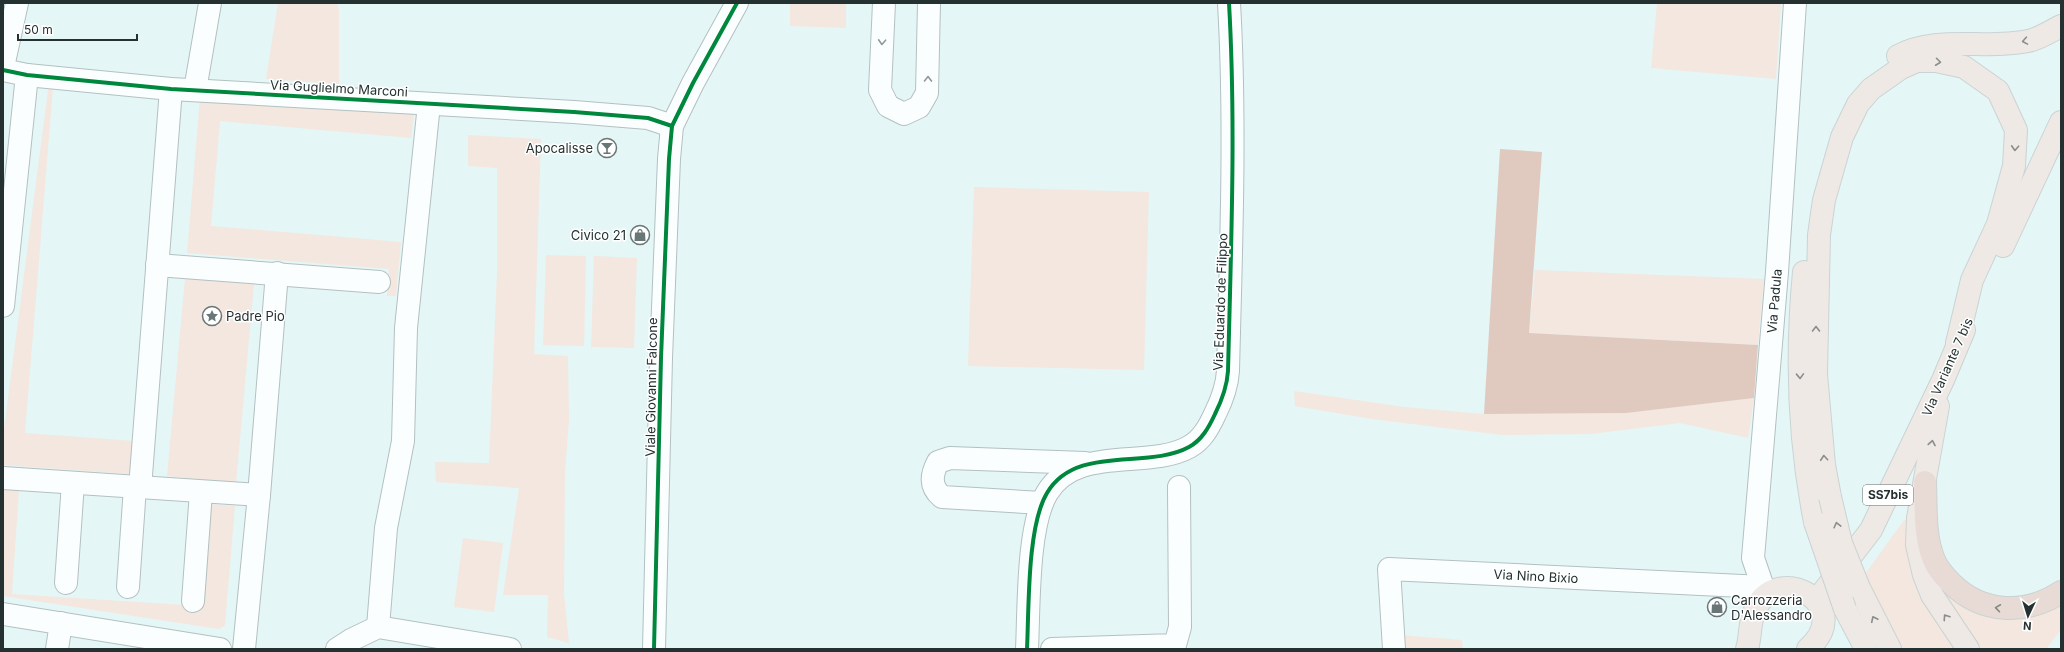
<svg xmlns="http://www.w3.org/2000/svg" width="2064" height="652" font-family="Inter,sans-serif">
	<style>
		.green { fill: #f3e7df }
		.forest { fill: #e0cabf }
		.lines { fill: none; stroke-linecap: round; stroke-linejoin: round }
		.minor-casing { stroke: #b3c0c1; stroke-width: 24 }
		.major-casing { stroke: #cad3d3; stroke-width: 24 }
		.highway-casing { stroke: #cad3d3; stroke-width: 24 }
		.minor { stroke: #fbfefe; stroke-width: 22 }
		.major { stroke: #efe9e6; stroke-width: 22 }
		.highway { stroke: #e8dbd5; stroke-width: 22 }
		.major-bridge-casing { stroke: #cad3d3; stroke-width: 24; stroke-linecap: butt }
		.major-bridge { stroke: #efe9e6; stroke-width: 22 }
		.cycleway-casing { stroke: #fff; stroke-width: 6 }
		.cycleway { stroke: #00873e; stroke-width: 4 }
		.oneway { stroke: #8a8d8c }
		.oneway2 { stroke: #909898 }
		.oneway3 { stroke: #868683 }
		.labels { text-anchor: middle; stroke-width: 3; stroke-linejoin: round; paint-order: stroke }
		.shield { fill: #fff; stroke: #666f6f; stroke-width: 1 }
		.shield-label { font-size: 12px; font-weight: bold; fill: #253131 }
		.street-label { font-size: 13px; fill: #253131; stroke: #fff }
		.poi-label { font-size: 13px; fill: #253131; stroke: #fff; text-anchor: end }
	</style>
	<rect width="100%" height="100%" fill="#e5f6f6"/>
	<g class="green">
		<polygon points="278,3 337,3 339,9 339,84 266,79"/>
		<polygon points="790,3 846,3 846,28 790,26"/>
		<polygon points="1657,3 1781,3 1776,79 1651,68"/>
		<polygon points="53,87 25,433 134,441 132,471 129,474 3,465 3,437 48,90"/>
		<polygon points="200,97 414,113 411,138 220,121 211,226 401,242 396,296 387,296 389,269 187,253"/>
		<polygon points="468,135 541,139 534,354 568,356 569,419 565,472 564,594 569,643 547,637 548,595 503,595 519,488 436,482 435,462 489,463 497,272 497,168 468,166"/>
		<polygon points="974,187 1149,192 1144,370 968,366"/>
		<polygon points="546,255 586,256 584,346 543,345"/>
		<polygon points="594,256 637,258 634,348 591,347"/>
		<polygon points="1535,270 1764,279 1758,345 1529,333"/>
		<polygon points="185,278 254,284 236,483 167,476"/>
		<polygon points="1294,391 1404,407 1484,414 1625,413 1754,398 1748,438 1680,423 1591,434 1502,435 1372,419 1295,406"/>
		<polygon points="3,489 19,490 12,594 200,606 208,504 235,506 225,625 219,629 3,596"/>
		<path d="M1904 520H1907C1907 532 1907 545 1908 557 1913 592 1940 621 1959 649H1898L1863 577Z"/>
		<polygon points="463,538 503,543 494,612 454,607"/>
		<polygon points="1938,586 1960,603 2061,600 2061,630 2046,649 1975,649"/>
		<polygon points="1400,635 1462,640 1463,649 1401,649"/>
	</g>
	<polygon class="forest" points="1500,149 1542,152 1529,333 1758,345 1754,398 1626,413 1484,414"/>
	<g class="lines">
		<g class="minor-casing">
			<g id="minor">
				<polyline points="884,3 880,90 888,106 904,114 919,107 927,93 929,3"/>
				<polyline points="3,67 17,3"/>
				<polyline points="3,70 27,75 171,89 574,112 648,118 672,126"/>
				<polyline points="195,90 210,3"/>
				<polyline points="157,265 379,282"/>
				<polyline points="3,306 27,75"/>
				<polyline points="3,478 259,495"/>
				<polyline points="140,488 171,89"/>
				<path d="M1042 503 942 497C930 487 931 475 938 462L950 458 1085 463"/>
				<polyline points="66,583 73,483"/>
				<polyline points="128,587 135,487"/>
				<polyline points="1766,596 1753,558 1777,272 1795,3"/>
				<polyline points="193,601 201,492"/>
				<polyline points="3,614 220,649"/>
				<polyline points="378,627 386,528 403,441 406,328 429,104"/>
				<polyline points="57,649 61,623"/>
				<polyline points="244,649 259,495 277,273"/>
				<polyline points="337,649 351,640 378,627 510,649"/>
				<polyline points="654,649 661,358 669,159 672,126 693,83 737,3"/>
				<path d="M1027 649C1029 609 1027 526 1047 493 1076 444 1147 470 1189 447 1202 440 1209 427 1215 414 1222 400 1227 387 1228 371 1231 248 1236 125 1229 3"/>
				<polyline points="1052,649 1175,645 1180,627 1179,487"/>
				<polyline points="1394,649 1389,569 1763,587"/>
			</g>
		</g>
		<g class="major-casing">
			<g id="major">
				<path d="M1898 56C1937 35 1985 50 2028 41 2039 39 2051 31 2061 26"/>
				<polyline points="2003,246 2061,122"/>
				<path d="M1804 272C1796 355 1799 441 1815 522"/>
				<polyline points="1938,406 1918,518 1917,545 1924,575 1932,595 1968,649"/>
				<polyline points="1830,497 1824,465 1816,374 1819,235 1824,200 1842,137 1858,104 1871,89 1901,68 1917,61 1936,61 1964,67 1998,91 2016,130 2014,166 1998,224 1972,280 1957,343"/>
				<polyline points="1859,588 1890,649"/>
				<polyline points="1817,600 1871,530 1943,380 1964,330"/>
				<polyline points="1845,609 1866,649"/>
				<path d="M1747 649C1751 636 1749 622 1755 610 1777 560 1857 605 1808 649"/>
			</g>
		</g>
		<g class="highway-casing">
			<path id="highway" d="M1925 482C1926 508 1924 536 1934 560 1938 570 1945 577 1952 584 1983 614 2026 615 2061 592"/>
		</g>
		<use href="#minor" class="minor"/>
		<use href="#major" class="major"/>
		<use href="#highway" class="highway"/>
		<g class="major-bridge-casing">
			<g id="major-bridge">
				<polyline points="1830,497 1841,543 1859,588"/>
				<polyline points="1815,522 1845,609"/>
			</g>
		</g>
		<use href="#major-bridge" class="major-bridge"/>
		<g class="cycleway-casing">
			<g id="cycleway">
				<polyline points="3,70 27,75 171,89 574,112 648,118 672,126"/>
				<polyline points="654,649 661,358 669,159 672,126 693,83 737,3"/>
				<path d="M1027 649C1029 609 1027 526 1047 493 1076 444 1147 470 1189 447 1202 440 1209 427 1215 414 1222 400 1227 387 1228 371 1231 248 1236 125 1229 3"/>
			</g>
		</g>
		<use href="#cycleway" class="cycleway"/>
	</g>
	<defs><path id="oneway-chevron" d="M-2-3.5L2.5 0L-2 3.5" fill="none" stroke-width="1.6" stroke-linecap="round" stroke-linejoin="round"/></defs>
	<g class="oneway">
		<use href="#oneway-chevron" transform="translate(2025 41) rotate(170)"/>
		<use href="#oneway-chevron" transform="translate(1938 62) rotate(7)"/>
		<use href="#oneway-chevron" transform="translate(2015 148) rotate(93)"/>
		<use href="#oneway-chevron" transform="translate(1816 329) rotate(-90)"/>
		<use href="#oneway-chevron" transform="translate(1800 376) rotate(88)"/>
		<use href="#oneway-chevron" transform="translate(1932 443) rotate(-80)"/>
		<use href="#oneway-chevron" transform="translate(1824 458) rotate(-95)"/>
		<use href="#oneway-chevron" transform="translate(1837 525) rotate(-104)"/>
		<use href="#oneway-chevron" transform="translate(1946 617) rotate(-124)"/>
		<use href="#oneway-chevron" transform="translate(1874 619) rotate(-116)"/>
	</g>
	<g class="oneway2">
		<use href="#oneway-chevron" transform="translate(882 42) rotate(93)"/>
		<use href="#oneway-chevron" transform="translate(928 79) rotate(-89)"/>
	</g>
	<use class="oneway3" href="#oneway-chevron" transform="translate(1998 608) rotate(-172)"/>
	<defs>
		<g id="bar-ring" transform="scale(1)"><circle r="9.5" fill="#fff" stroke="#687676" stroke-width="1.5"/><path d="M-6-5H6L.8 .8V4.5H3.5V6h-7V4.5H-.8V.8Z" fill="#687676"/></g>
		<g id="shop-ring" transform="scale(1)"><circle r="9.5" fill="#fff" stroke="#687676" stroke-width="1.5"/><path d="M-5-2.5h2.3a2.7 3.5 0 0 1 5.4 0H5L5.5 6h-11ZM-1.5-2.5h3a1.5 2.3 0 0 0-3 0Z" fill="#687676"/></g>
		<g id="sight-ring" transform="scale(1)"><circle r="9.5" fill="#fff" stroke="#687676" stroke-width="1.5"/><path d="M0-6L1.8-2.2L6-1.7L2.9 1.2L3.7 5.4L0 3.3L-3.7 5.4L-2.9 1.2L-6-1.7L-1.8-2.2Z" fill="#687676"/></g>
	</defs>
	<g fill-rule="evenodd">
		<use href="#bar-ring" x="607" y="148"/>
		<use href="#shop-ring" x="640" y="235"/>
		<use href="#sight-ring" x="212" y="316"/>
		<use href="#shop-ring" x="1717" y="607"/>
	</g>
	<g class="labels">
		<rect class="shield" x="1863" y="485" width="50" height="20" rx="3"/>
		<g class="shield-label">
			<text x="1888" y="499">SS7bis</text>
		</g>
		<g class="street-label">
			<text transform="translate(339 88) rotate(3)" y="5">Via Guglielmo Marconi</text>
			<text transform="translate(1774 301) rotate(-85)" y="5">Via Padula</text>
			<text transform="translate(1220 302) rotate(-88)" y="5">Via Eduardo de Filippo</text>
			<text transform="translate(1947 367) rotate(-66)" y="5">Via Variante 7 bis</text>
			<text transform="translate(651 387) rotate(-89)" y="5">Viale Giovanni Falcone</text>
			<text transform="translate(1536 576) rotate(3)" y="5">Via Nino Bixio</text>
		</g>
		<g class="poi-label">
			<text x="593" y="153">Apocalisse</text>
			<text x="626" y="240">Civico 21</text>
			<text x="226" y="321" text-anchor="start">Padre Pio</text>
			<text x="1731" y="605" text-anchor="start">Carrozzeria<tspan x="1731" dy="15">D'Alessandro</tspan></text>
		</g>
	</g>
	<rect width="2064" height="652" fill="none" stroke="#253131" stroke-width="8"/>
	<g transform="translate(2028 616) rotate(184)" stroke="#ffffff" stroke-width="3" paint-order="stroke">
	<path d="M0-3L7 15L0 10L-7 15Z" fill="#253131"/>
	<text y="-6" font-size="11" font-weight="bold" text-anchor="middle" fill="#253131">N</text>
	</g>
	<path d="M18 34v6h119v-6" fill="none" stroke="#253131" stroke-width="2"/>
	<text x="24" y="34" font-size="12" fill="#253131" stroke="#ffffff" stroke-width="3" paint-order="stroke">50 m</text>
</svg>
